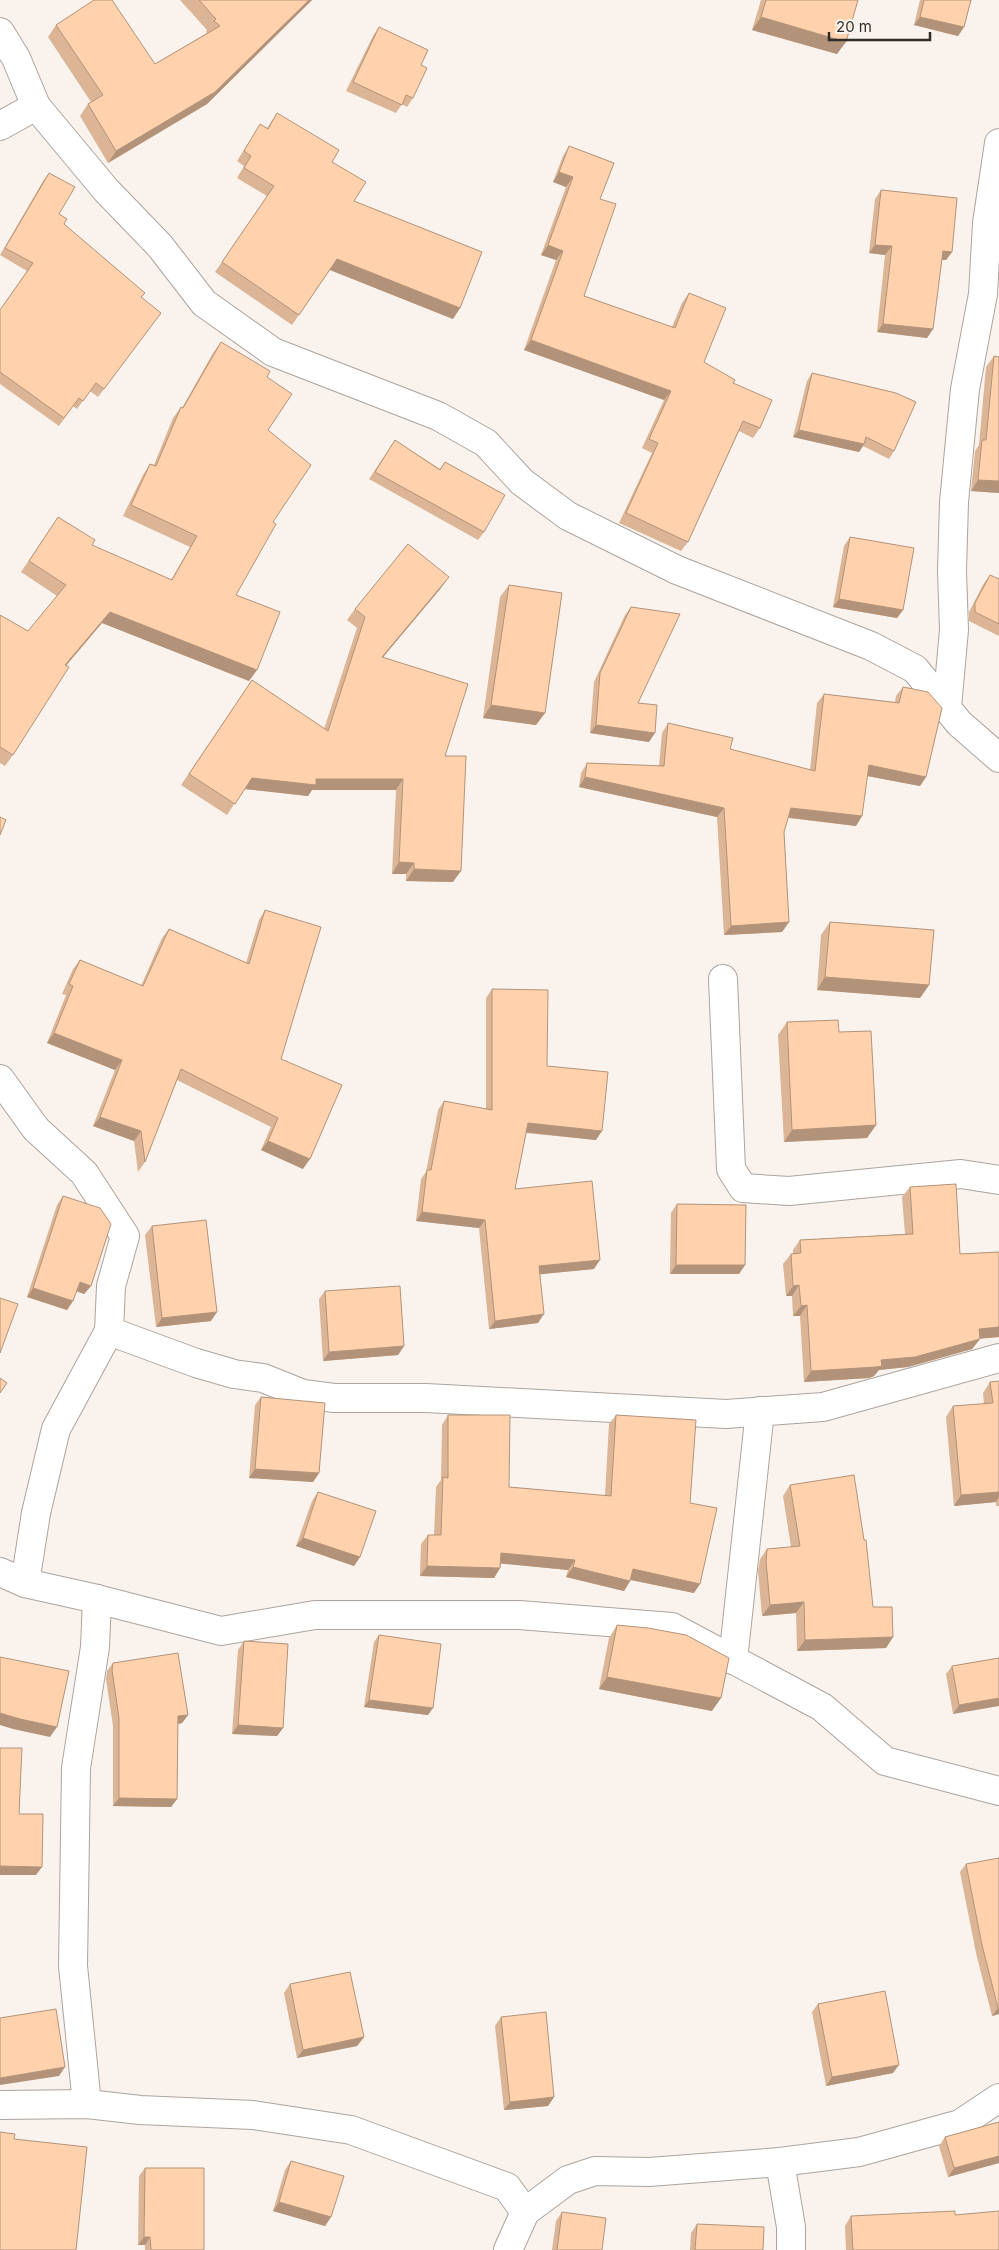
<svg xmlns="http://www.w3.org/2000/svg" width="999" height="2250" font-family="Inter,sans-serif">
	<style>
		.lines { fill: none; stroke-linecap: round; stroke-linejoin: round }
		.minor-casing { stroke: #aba49f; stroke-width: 30 }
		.minor { stroke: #fff; stroke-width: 28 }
		.wall { fill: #dbb595 }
		.shaded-wall { fill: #b29379 }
		.building { fill: #ffd2ad; stroke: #b29379 }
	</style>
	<rect width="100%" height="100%" fill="#faf3ed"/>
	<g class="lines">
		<g class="minor-casing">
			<g id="minor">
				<polyline points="0,32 16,58 36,106 106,190 160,246 204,303 273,352 438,416 486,443 522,482 568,516 677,570 871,646 915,669 959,723 999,758"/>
				<polyline points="0,126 36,106"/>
				<polyline points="947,707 954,630 952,571 954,502 965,389 983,294 987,223 999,143"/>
				<polyline points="723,979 731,1169 743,1188 789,1191 961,1174 999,1180"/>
				<polyline points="0,1079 36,1129 84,1173 125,1236 111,1286 109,1331 196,1363 234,1374 263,1378 303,1394 334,1398 426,1398 726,1414 823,1407 999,1358"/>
				<polyline points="0,1572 25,1583 36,1513 56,1429 109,1331"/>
				<polyline points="25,1583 97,1599 95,1647 76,1768 73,1966 87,2104"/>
				<polyline points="97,1599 221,1631 315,1615 519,1615 672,1627 822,1707 885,1761 999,1791"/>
				<polyline points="733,1660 760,1411"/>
				<polyline points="0,2105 87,2104 140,2110 253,2115 351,2130 507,2187 525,2212"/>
				<polyline points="780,2162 791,2227 791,2250"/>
				<polyline points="508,2250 525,2212 568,2180 595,2171 649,2172 780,2162 859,2152 960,2124 999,2098"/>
			</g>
		</g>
		<use href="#minor" class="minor"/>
	</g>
	<g class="wall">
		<polygon points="180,0 312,0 207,104 108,163 80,116 88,104 91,102 48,37 56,25 155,64 207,33 206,32 207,30"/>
		<polygon points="761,0 858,0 837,54 752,30"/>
		<polygon points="920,0 971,0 964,27 958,36 914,25"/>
		<polygon points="379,27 421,65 413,98 407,107 402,104 396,113 346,91 373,36"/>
		<polygon points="277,113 332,162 354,201 460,308 453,319 330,270 292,325 215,272 267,196 237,178 244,166 237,161 260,124 267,128"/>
		<polygon points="569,146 600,199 584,296 672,327 682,303 689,293 704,362 733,383 760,428 753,438 739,431 688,542 681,551 619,523 652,453 642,448 664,400 524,350 556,260 541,255 566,187 553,182 563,156"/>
		<polygon points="49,173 59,214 64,224 145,293 141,298 161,313 98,397 90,391 77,409 73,406 59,426 0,384 0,310 27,271 0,255 43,181"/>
		<polygon points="881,190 952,252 946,260 941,260 933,329 927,338 877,332 885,255 869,253 875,199"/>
		<polygon points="221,342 267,377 268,430 273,522 236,595 249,681 102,623 66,666 13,755 5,766 0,763 0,615 28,631 57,596 21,572 51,528 171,580 190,547 123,516 143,475 150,464 154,465 173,418 181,407 182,408 213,353"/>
		<polygon points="994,356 999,493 971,491 975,451 979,445 986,367"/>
		<polygon points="812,373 894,451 889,459 863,446 859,452 793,437 807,381"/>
		<polygon points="395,440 440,469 445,462 484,532 478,540 369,479"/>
		<polygon points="850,537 903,610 897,618 833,607 844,546"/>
		<polygon points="990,575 999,579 999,636 969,621 969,612 984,583"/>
		<polygon points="509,585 545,713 536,725 483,718 500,597"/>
		<polygon points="441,588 383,657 445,756 453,882 406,881 406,874 392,874 396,790 312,790 308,796 244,789 227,815 181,785 252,680 324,729 357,628 347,620 355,609"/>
		<polygon points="631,607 638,703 649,742 590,733 594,682 625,615"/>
		<polygon points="903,687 926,777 920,786 867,776 862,816 856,826 788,818 784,832 789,922 782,932 724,935 717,817 579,787 581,773 587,763 659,766 662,733 668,723 730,749 810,770 817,703 824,694 895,702 896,696"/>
		<polygon points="265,910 281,1059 303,1169 261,1150 271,1127 177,1080 145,1162 138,1172 134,1141 93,1126 115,1070 47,1043 66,995 62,994 73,969 80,960 141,986 162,938 169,929 246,963 259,920"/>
		<polygon points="830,922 929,985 920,998 817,990 821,935"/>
		<polygon points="492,989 547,1066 596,1140 526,1133 515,1189 594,1269 540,1274 538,1323 489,1329 479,1228 416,1221 421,1179 426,1172 438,1110 444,1101 486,1109 486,998"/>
		<polygon points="787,1022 839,1032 876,1125 867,1138 784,1142 778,1035"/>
		<polygon points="910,1187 960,1254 999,1252 999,1337 980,1339 972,1349 908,1367 879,1370 874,1376 869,1378 804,1382 800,1316 793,1316 792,1296 786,1296 783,1264 791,1254 793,1254 793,1250 800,1240 905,1234 902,1197"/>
		<polygon points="63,1196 91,1286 84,1294 76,1291 73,1301 67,1310 27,1297 57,1205"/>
		<polygon points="677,1204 745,1265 739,1274 670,1274 671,1213"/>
		<polygon points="152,1226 211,1321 156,1327 145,1235"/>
		<polygon points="325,1291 404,1346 398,1355 323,1361 319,1299"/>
		<polygon points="999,1381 999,1506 996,1506 996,1502 954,1506 946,1417 953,1406 984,1404 983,1393 990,1382"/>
		<polygon points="261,1397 319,1473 313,1482 249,1478 255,1405"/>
		<polygon points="448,1415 509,1487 605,1496 609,1424 616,1415 690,1503 694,1593 631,1580 624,1591 566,1577 568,1570 501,1563 500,1568 494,1578 420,1576 421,1544 428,1535 434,1535 436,1487 441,1480 442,1425"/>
		<polygon points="790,1485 893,1637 886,1648 797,1651 796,1613 762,1616 758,1571 760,1559 767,1549 791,1547 783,1496"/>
		<polygon points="318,1492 360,1557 354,1566 296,1546 312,1501"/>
		<polygon points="617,1625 712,1711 599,1689 609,1638"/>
		<polygon points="379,1635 428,1715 364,1707 374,1642"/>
		<polygon points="244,1641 283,1728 277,1736 232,1734 238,1650"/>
		<polygon points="999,1658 953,1714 946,1674 952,1666"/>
		<polygon points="113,1663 188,1715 182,1723 178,1724 177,1799 171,1807 113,1806 113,1726 106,1679 107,1671"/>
		<polygon points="966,1864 999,2014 992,2016 976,1953 960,1872"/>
		<polygon points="290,1984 364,2037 357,2046 297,2058 284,1993"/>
		<polygon points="818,2004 893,2073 826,2086 812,2012"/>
		<polygon points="501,2017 554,2097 548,2106 504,2110 495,2026"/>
		<polygon points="999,2122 999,2163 948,2177 939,2146 945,2137"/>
		<polygon points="291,2161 331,2217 325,2226 273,2211 285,2170"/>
		<polygon points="145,2168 204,2250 145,2250 145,2245 138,2245 139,2176"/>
		<polygon points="562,2212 602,2250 552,2250 556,2221"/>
		<polygon points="955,2215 999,2250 846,2250 845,2226 851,2216"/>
		<polygon points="697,2224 763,2250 690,2250 691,2233"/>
	</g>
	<g class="shaded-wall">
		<polygon points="309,0 312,0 207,104 108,163 116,151"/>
		<polygon points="761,17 846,42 837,54 752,30"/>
		<polygon points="920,17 964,27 958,36 914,25"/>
		<polygon points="559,172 573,177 566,187 553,182"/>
		<polygon points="548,245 563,251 556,260 541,255"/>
		<polygon points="875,245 892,246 885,255 869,253"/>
		<polygon points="943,251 952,252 946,260 936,260"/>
		<polygon points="337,259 460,308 453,319 330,270"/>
		<polygon points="883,324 933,329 927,338 877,332"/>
		<polygon points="531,340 671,391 664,400 524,350"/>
		<polygon points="799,430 864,444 859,452 793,437"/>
		<polygon points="978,480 999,481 999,493 971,491"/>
		<polygon points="449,577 441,588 374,668 382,657"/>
		<polygon points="839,599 903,610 897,618 833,607"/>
		<polygon points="110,612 257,670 249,681 102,623 57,676 65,665"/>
		<polygon points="491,705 545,713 536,725 483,718"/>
		<polygon points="596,725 655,733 649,742 590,733"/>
		<polygon points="869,765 926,777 920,786 862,775"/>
		<polygon points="585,777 724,808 717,817 579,787"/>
		<polygon points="252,778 316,779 403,779 396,790 312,790 308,796 244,789"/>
		<polygon points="791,808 862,816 856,826 784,817"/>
		<polygon points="399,862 414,863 406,874 392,874"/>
		<polygon points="414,869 461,871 453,882 406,881"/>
		<polygon points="789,922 782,932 724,935 731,926"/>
		<polygon points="825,977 929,985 920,998 817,990"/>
		<polygon points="54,1033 122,1060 115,1070 47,1043"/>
		<polygon points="100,1117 141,1131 134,1141 93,1126"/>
		<polygon points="528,1123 602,1131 596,1140 522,1132"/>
		<polygon points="876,1125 867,1138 784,1142 792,1130"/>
		<polygon points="268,1141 310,1159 303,1169 261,1150"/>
		<polygon points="422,1212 485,1220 479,1228 416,1221"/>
		<polygon points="600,1260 594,1269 533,1275 539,1266"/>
		<polygon points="676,1265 745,1265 739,1274 670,1274"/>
		<polygon points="80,1282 91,1286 84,1294 74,1290"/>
		<polygon points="799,1285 792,1296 786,1296 793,1286"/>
		<polygon points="33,1288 73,1301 67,1310 27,1297"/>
		<polygon points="807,1305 800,1316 793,1316 801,1306"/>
		<polygon points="217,1312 211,1321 156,1327 162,1318"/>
		<polygon points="544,1314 538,1323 489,1329 495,1321"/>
		<polygon points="999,1327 999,1337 971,1339 979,1329"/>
		<polygon points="980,1339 972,1349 908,1367 879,1370 874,1376 869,1378 804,1382 811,1371 881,1360"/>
		<polygon points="404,1346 398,1355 323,1361 329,1352"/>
		<polygon points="255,1469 319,1473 313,1482 249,1478"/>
		<polygon points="999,1492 999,1497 996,1502 954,1506 961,1495"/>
		<polygon points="303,1538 360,1557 354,1566 296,1546"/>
		<polygon points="501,1553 575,1560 568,1570 494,1563"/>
		<polygon points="427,1566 500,1568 494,1578 420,1576"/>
		<polygon points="573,1567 630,1581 624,1591 566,1577"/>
		<polygon points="633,1569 700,1584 694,1593 626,1579"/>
		<polygon points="804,1602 796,1613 762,1616 770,1605"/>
		<polygon points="893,1637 886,1648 797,1651 805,1640"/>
		<polygon points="607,1677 721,1698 712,1711 599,1689"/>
		<polygon points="999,1698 999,1706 953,1714 959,1705"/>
		<polygon points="369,1700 433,1708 428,1715 364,1707"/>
		<polygon points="0,1713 57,1727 50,1737 13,1729 0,1725"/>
		<polygon points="188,1715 182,1723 172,1725 178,1716"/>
		<polygon points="238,1725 283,1728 277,1736 232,1734"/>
		<polygon points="119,1798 177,1799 171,1807 113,1806"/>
		<polygon points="0,1866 42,1867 36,1875 0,1875"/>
		<polygon points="998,2008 999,2008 999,2014 992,2016"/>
		<polygon points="364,2037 357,2046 297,2058 303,2050"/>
		<polygon points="899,2065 893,2073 826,2086 832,2077"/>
		<polygon points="65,2067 59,2076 0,2085 0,2078"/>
		<polygon points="554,2097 548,2106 504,2110 510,2102"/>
		<polygon points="999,2156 999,2163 948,2177 954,2168"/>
		<polygon points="279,2202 331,2217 325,2226 273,2211"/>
		<polygon points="144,2237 150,2237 145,2245 138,2245"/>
	</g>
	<g class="building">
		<polygon points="94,0 112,0 155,64 220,26 214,21 216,19 199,0 309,0 215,92 116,151 88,104 103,95 56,25"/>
		<polygon points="766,0 858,0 846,42 761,17"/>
		<polygon points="924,0 971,0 964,27 920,17"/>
		<polygon points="379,27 428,50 421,65 427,68 413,98 406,95 402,105 353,82"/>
		<polygon points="277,113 339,150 332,162 366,182 354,201 482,252 460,308 337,259 299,315 222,262 274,186 244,168 251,156 244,151 260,124 268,129"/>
		<polygon points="569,146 614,163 600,199 616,204 584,296 675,328 689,293 726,308 704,362 735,380 733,383 772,400 760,428 743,421 688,542 626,513 658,443 649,439 671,391 531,340 563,251 548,245 573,177 559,172"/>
		<polygon points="49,173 75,187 59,214 67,219 64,224 145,293 141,297 161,313 104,389 96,383 83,401 79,398 64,418 0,372 0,310 33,263 5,248"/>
		<polygon points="881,190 957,198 952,252 943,251 933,329 883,324 892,246 875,245"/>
		<polygon points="221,342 270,371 267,377 292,394 268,430 311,465 273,522 276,524 236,595 280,612 257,670 110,612 65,665 69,667 13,755 0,747 0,615 28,631 66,585 29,561 58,517 95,540 92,545 172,580 197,536 131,505 150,464 156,466 181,407 183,408"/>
		<polygon points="994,356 999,357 999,481 978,480 982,440 986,440"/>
		<polygon points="812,373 896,393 916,402 894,451 866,437 864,444 799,430"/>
		<polygon points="395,440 440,470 445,462 505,495 484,532 375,472"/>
		<polygon points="850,537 914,548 903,610 839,599"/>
		<polygon points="408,544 449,577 382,657 468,684 445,756 466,756 461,871 414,869 414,863 399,862 403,779 316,779 316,785 252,778 235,804 189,774 252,680 328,731 365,617 355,609"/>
		<polygon points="990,575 999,579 999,624 975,612 975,603"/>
		<polygon points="509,585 562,593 545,713 491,705"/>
		<polygon points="631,607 680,614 638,703 657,705 655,733 596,725 600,673"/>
		<polygon points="903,687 928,692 942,708 926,777 869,765 862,816 791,808 784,832 789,922 731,926 724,808 585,777 587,763 664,766 668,723 733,738 730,749 815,771 824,694 899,703"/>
		<polygon points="0,817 6,820 0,835"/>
		<polygon points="265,910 321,927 281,1059 342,1085 310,1159 268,1141 278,1118 181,1069 145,1162 141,1131 100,1117 122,1060 54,1033 73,986 69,984 80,960 143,986 169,929 249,964"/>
		<polygon points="830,922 934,930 929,985 825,977"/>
		<polygon points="492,989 548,990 547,1066 608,1072 602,1131 528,1123 515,1189 592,1181 600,1260 539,1266 544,1314 495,1321 485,1220 422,1212 427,1170 431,1170 444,1101 492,1110"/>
		<polygon points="838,1020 839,1032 871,1031 876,1125 792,1130 787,1022"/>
		<polygon points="956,1184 960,1254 999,1252 999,1327 979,1329 980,1339 915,1357 881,1360 882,1366 876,1367 811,1371 807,1305 801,1306 799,1285 793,1286 791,1254 801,1253 800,1240 913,1234 910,1187"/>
		<polygon points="63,1196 100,1208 111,1224 91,1286 80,1282 73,1301 33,1288"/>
		<polygon points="677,1204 746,1205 745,1265 676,1265"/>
		<polygon points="206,1220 217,1312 162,1318 152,1226"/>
		<polygon points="400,1286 404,1346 329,1352 325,1291"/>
		<polygon points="0,1298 18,1304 0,1353"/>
		<polygon points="0,1378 7,1383 0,1393"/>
		<polygon points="999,1381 999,1492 961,1495 953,1406 993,1403 990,1382"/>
		<polygon points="261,1397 325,1403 319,1473 255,1469"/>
		<polygon points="448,1415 510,1415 509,1487 611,1496 616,1415 696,1420 690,1503 717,1508 700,1584 633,1569 630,1581 573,1567 575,1560 501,1553 500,1568 427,1566 428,1535 441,1535 443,1477 448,1478"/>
		<polygon points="854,1475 864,1540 866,1540 873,1607 892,1607 893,1637 805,1640 804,1602 770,1605 766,1561 767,1549 800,1546 790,1485"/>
		<polygon points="318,1492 376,1511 360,1557 303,1538"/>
		<polygon points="617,1625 648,1628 686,1635 729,1658 721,1698 607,1677"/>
		<polygon points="379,1635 441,1644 433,1708 369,1700"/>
		<polygon points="244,1641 288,1644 283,1728 238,1725"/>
		<polygon points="178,1653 188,1715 178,1716 177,1799 119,1798 119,1718 112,1670 113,1663"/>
		<polygon points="0,1657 69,1671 57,1727 20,1719 0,1713"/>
		<polygon points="999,1658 999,1698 959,1705 952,1666"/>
		<polygon points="0,1748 22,1748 19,1814 43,1814 42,1867 0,1866"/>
		<polygon points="999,1858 999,2008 998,2008 982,1945 966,1864"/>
		<polygon points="350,1972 364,2037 303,2050 290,1984"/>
		<polygon points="885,1991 899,2065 832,2077 818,2004"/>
		<polygon points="56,2009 65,2067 0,2078 0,2018"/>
		<polygon points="546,2012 554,2097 510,2102 501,2017"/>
		<polygon points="999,2122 999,2156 954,2168 945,2137"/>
		<polygon points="0,2132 15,2134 14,2139 87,2147 76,2250 0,2250"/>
		<polygon points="291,2161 344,2176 331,2217 279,2202"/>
		<polygon points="145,2168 204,2168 204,2250 151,2250 150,2237 144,2237"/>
		<polygon points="955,2211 955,2215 999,2211 999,2250 853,2250 851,2216"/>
		<polygon points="562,2212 606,2218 602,2250 557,2250"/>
		<polygon points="697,2224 764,2227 763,2250 695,2250"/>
	</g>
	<path d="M829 32v8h101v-8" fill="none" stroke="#2f2c2a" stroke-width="2.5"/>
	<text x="836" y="32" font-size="15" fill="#2f2c2a" stroke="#faf3ed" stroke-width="4" paint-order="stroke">20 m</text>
</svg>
